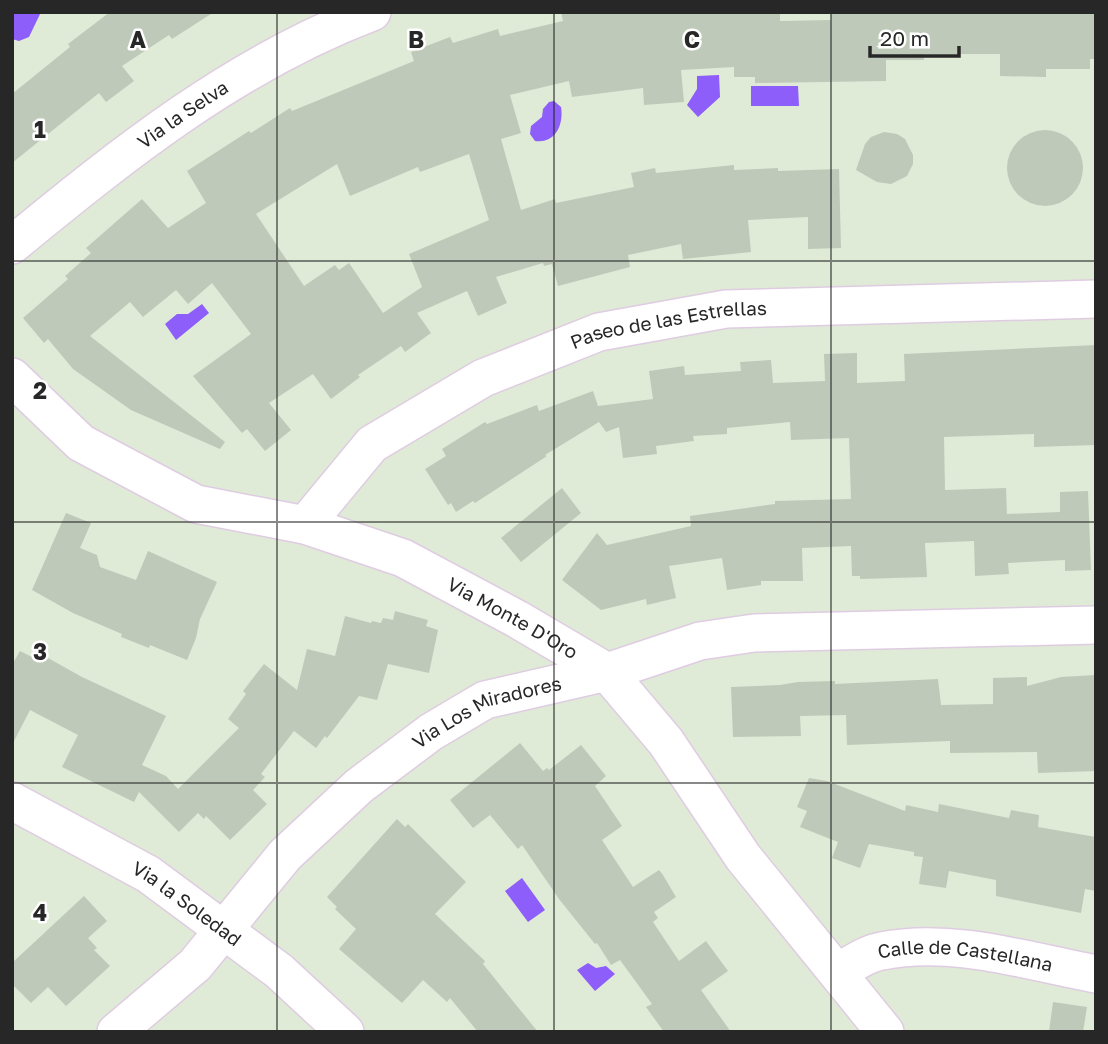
<svg xmlns="http://www.w3.org/2000/svg" width="1108" height="1044" font-family="'Golos Text',sans-serif">
	<style>
		.water { fill: #8d5ef9 }
		.building { fill: #bfc9ba; fill-rule: evenodd }
		.lines { fill: none; stroke-linecap: round; stroke-linejoin: round }
		.minor-casing { stroke: #dfcce2; stroke-width: 40 }
		.minor { stroke: #fff; stroke-width: 37 }
		.grid { fill: none; stroke: #272727; stroke-width: 2; stroke-opacity: 0.55 }
		.labels { text-anchor: middle; stroke-width: 5; stroke-linejoin: round; paint-order: stroke }
		.street-label { font-size: 19px; fill: #272727; stroke: #fff }
		.grid-label { font-size: 23px; text-anchor: middle; font-weight: bold; fill: #272727; stroke: #fff; stroke-width: 5; stroke-linejoin: round; paint-order: stroke }
	</style>
	<rect width="100%" height="100%" fill="#dfebd6"/>
	<g class="water">
		<polygon points="15,12 41,12 29,37 19,41 12,39 12,16"/>
		<polygon points="719,75 720,97 698,117 687,105 697,89 697,76"/>
		<polygon points="751,86 798,86 799,106 751,106"/>
		<path d="M554 101 561 107C564 125 555 144 535 141L530 134 531 126 542 117 543 109 549 102Z"/>
		<polygon points="202,304 209,313 176,340 165,324 177,314 188,314"/>
		<polygon points="522,878 545,910 528,922 505,891"/>
		<polygon points="588,963 596,968 606,966 615,974 595,991 577,970"/>
	</g>
	<g class="building">
		<polygon points="110,12 214,12 172,39 169,35 122,66 134,81 106,102 99,93 12,163 12,94 70,47 68,44"/>
		<path d="M561 12H780V21L831 20V12H1096V59H1090V69H1046V77L1000 76V54H924V60H886V81L755 83V77H734V67L681 70 684 102 644 105 643 88 572 97 569 81 510 95 521 133 501 139 521 210 555 199 556 203 634 187 631 173 655 168 656 173 734 165V170L778 168V171L839 169 841 248 808 249V217L748 220 751 252 683 259 681 244 628 255 630 267 558 286 552 264 544 266 543 263 496 277 507 303 478 316 467 291 417 313 431 333 405 352 401 346 358 375 360 377 331 399 313 374 269 403 291 430 265 451 247 429 242 433 193 376 251 334 212 283 188 304 176 290 143 317 130 302 90 336 225 442 220 449 131 410 73 369 48 339 44 343 23 318 68 279 65 276 91 253 86 248 142 199 168 228 206 203 187 171 249 131 251 133 290 108 292 111 414 61 411 52 450 37 453 43 498 29 500 36 563 21ZM469 154 489 220 409 254 422 287 383 313 349 263 339 270 335 265 304 286 256 214 337 164 350 196 418 167 420 172Z"/>
		<circle cx="1045" cy="168" r="38"/>
		<polygon points="884,132 897,134 905,139 913,155 913,164 907,176 891,184 877,182 856,170 865,144 871,137"/>
		<polygon points="1096,345 1096,445 1034,447 1034,434 944,437 945,490 1006,488 1007,514 1060,512 1060,492 1088,491 1091,570 1065,571 1065,560 1008,563 1009,574 975,576 974,541 925,543 927,577 860,579 860,576 852,576 851,546 802,548 803,581 761,581 761,585 727,590 722,558 669,566 676,598 647,605 646,599 601,610 562,580 597,533 607,545 691,526 690,516 775,504 775,501 851,499 849,438 791,440 790,422 727,428 727,434 693,436 694,441 656,446 657,454 623,458 619,427 606,432 599,422 545,455 547,456 475,503 473,501 456,512 451,503 448,505 425,469 446,456 442,449 485,422 487,424 537,405 539,411 593,391 598,406 653,399 649,371 684,366 685,375 741,371 740,362 771,360 773,383 825,381 824,354 857,353 857,383 905,381 904,354"/>
		<polygon points="562,488 581,513 521,562 501,538"/>
		<polygon points="66,513 91,523 80,548 97,555 100,567 136,580 148,551 217,582 200,619 196,638 187,660 150,645 149,648 121,637 122,634 73,613 32,590"/>
		<polygon points="395,611 428,620 426,626 438,630 429,673 388,664 377,700 359,696 327,738 325,736 316,748 294,731 261,774 265,777 253,790 267,804 230,840 206,816 204,819 198,813 179,832 139,792 134,802 62,767 78,735 30,710 12,745 12,665 20,651 36,659 39,653 82,677 166,716 142,765 166,776 178,789 239,728 228,719 246,694 243,691 264,664 297,690 307,649 335,656 345,616 371,623 372,621 381,623 383,618 393,620"/>
		<polygon points="1096,675 1096,771 1038,773 1037,752 950,753 950,741 847,745 846,715 800,716 801,736 733,737 731,687 780,685 798,682 835,681 835,684 938,679 941,705 993,704 993,678 1027,677 1027,686 1061,677"/>
		<polygon points="520,743 543,771 547,768 549,770 581,745 606,776 595,786 622,826 602,840 633,887 659,870 663,875 676,897 654,912 658,918 653,922 679,961 706,941 728,971 701,990 731,1032 664,1032 646,1007 652,1004 620,960 611,965 597,943 595,944 559,899 522,845 518,849 490,815 473,828 450,800"/>
		<polygon points="809,778 827,781 905,811 906,805 938,812 939,804 1009,818 1011,810 1039,815 1038,827 1096,837 1096,891 1085,889 1081,913 996,896 996,880 949,871 946,888 919,884 923,857 914,856 914,852 869,844 860,868 832,858 838,842 800,827 807,811 797,807"/>
		<polygon points="397,819 405,827 408,824 466,882 435,914 485,961 483,964 538,1032 478,1032 450,998 447,1002 423,980 402,1003 339,949 356,929 335,909 337,907 327,897"/>
		<polygon points="84,896 107,921 88,938 97,948 94,950 110,966 66,1006 48,987 31,1003 12,984 12,963"/>
		<polygon points="1053,1002 1087,1007 1083,1032 1049,1032"/>
	</g>
	<g class="lines">
		<g class="minor-casing">
			<g id="minor">
				<path id="s1" d="M12 245C124 153 235 64 372 12"/>
				<path id="s2" d="M12 377 81 443 196 504 305 525 403 558 517 619 607 672 666 742 743 857 885 1032"/>
				<path id="s3" d="M305 525 372 444 483 378 599 332 726 309 1096 299"/>
				<path id="s4" d="M12 801 148 874 279 971 345 1032"/>
				<path id="s5" d="M838 972C851 965 867 953 882 951 952 937 1027 961 1096 974"/>
				<path id="s6" d="M116 1032 195 965 285 855 359 786 431 732 485 700 607 672 700 641 754 633 1096 625"/>
			</g>
		</g>
		<use href="#minor" class="minor"/>
	</g>
	<path class="grid" d="M277 12V1032M554 12V1032M831 12V1032M12 261H1096M12 522H1096M12 783H1096"/>
	<g class="labels">
		<g class="street-label">
			<text dy="7" stroke="none"><textPath href="#s1" startOffset="215">Via la Selva</textPath></text>
			<text dy="7" stroke="none"><textPath href="#s3" startOffset="429">Paseo de las Estrellas</textPath></text>
			<text dy="7" stroke="none"><textPath href="#s2" startOffset="565">Via Monte D'Oro</textPath></text>
			<text dy="7" stroke="none"><textPath href="#s6" startOffset="497">Via Los Miradores</textPath></text>
			<text dy="7" stroke="none"><textPath href="#s4" startOffset="203">Via la Soledad</textPath></text>
			<text dy="7" stroke="none"><textPath href="#s5" startOffset="133">Calle de Castellana</textPath></text>
		</g>
	</g>
	<g class="grid-label">
		<text x="138" y="48">A</text>
		<text x="416" y="48">B</text>
		<text x="692" y="48">C</text>
		<text x="40" y="138">1</text>
		<text x="40" y="399">2</text>
		<text x="40" y="660">3</text>
		<text x="40" y="921">4</text>
	</g>
	<rect width="1108" height="1044" fill="none" stroke="#272727" stroke-width="28"/>
	<path d="M870 46v10h89v-10" fill="none" stroke="#272727" stroke-width="3.5"/>
	<text x="880" y="46" font-size="21" fill="#272727" stroke="#ffffff" stroke-width="5" paint-order="stroke">20 m</text>
</svg>
